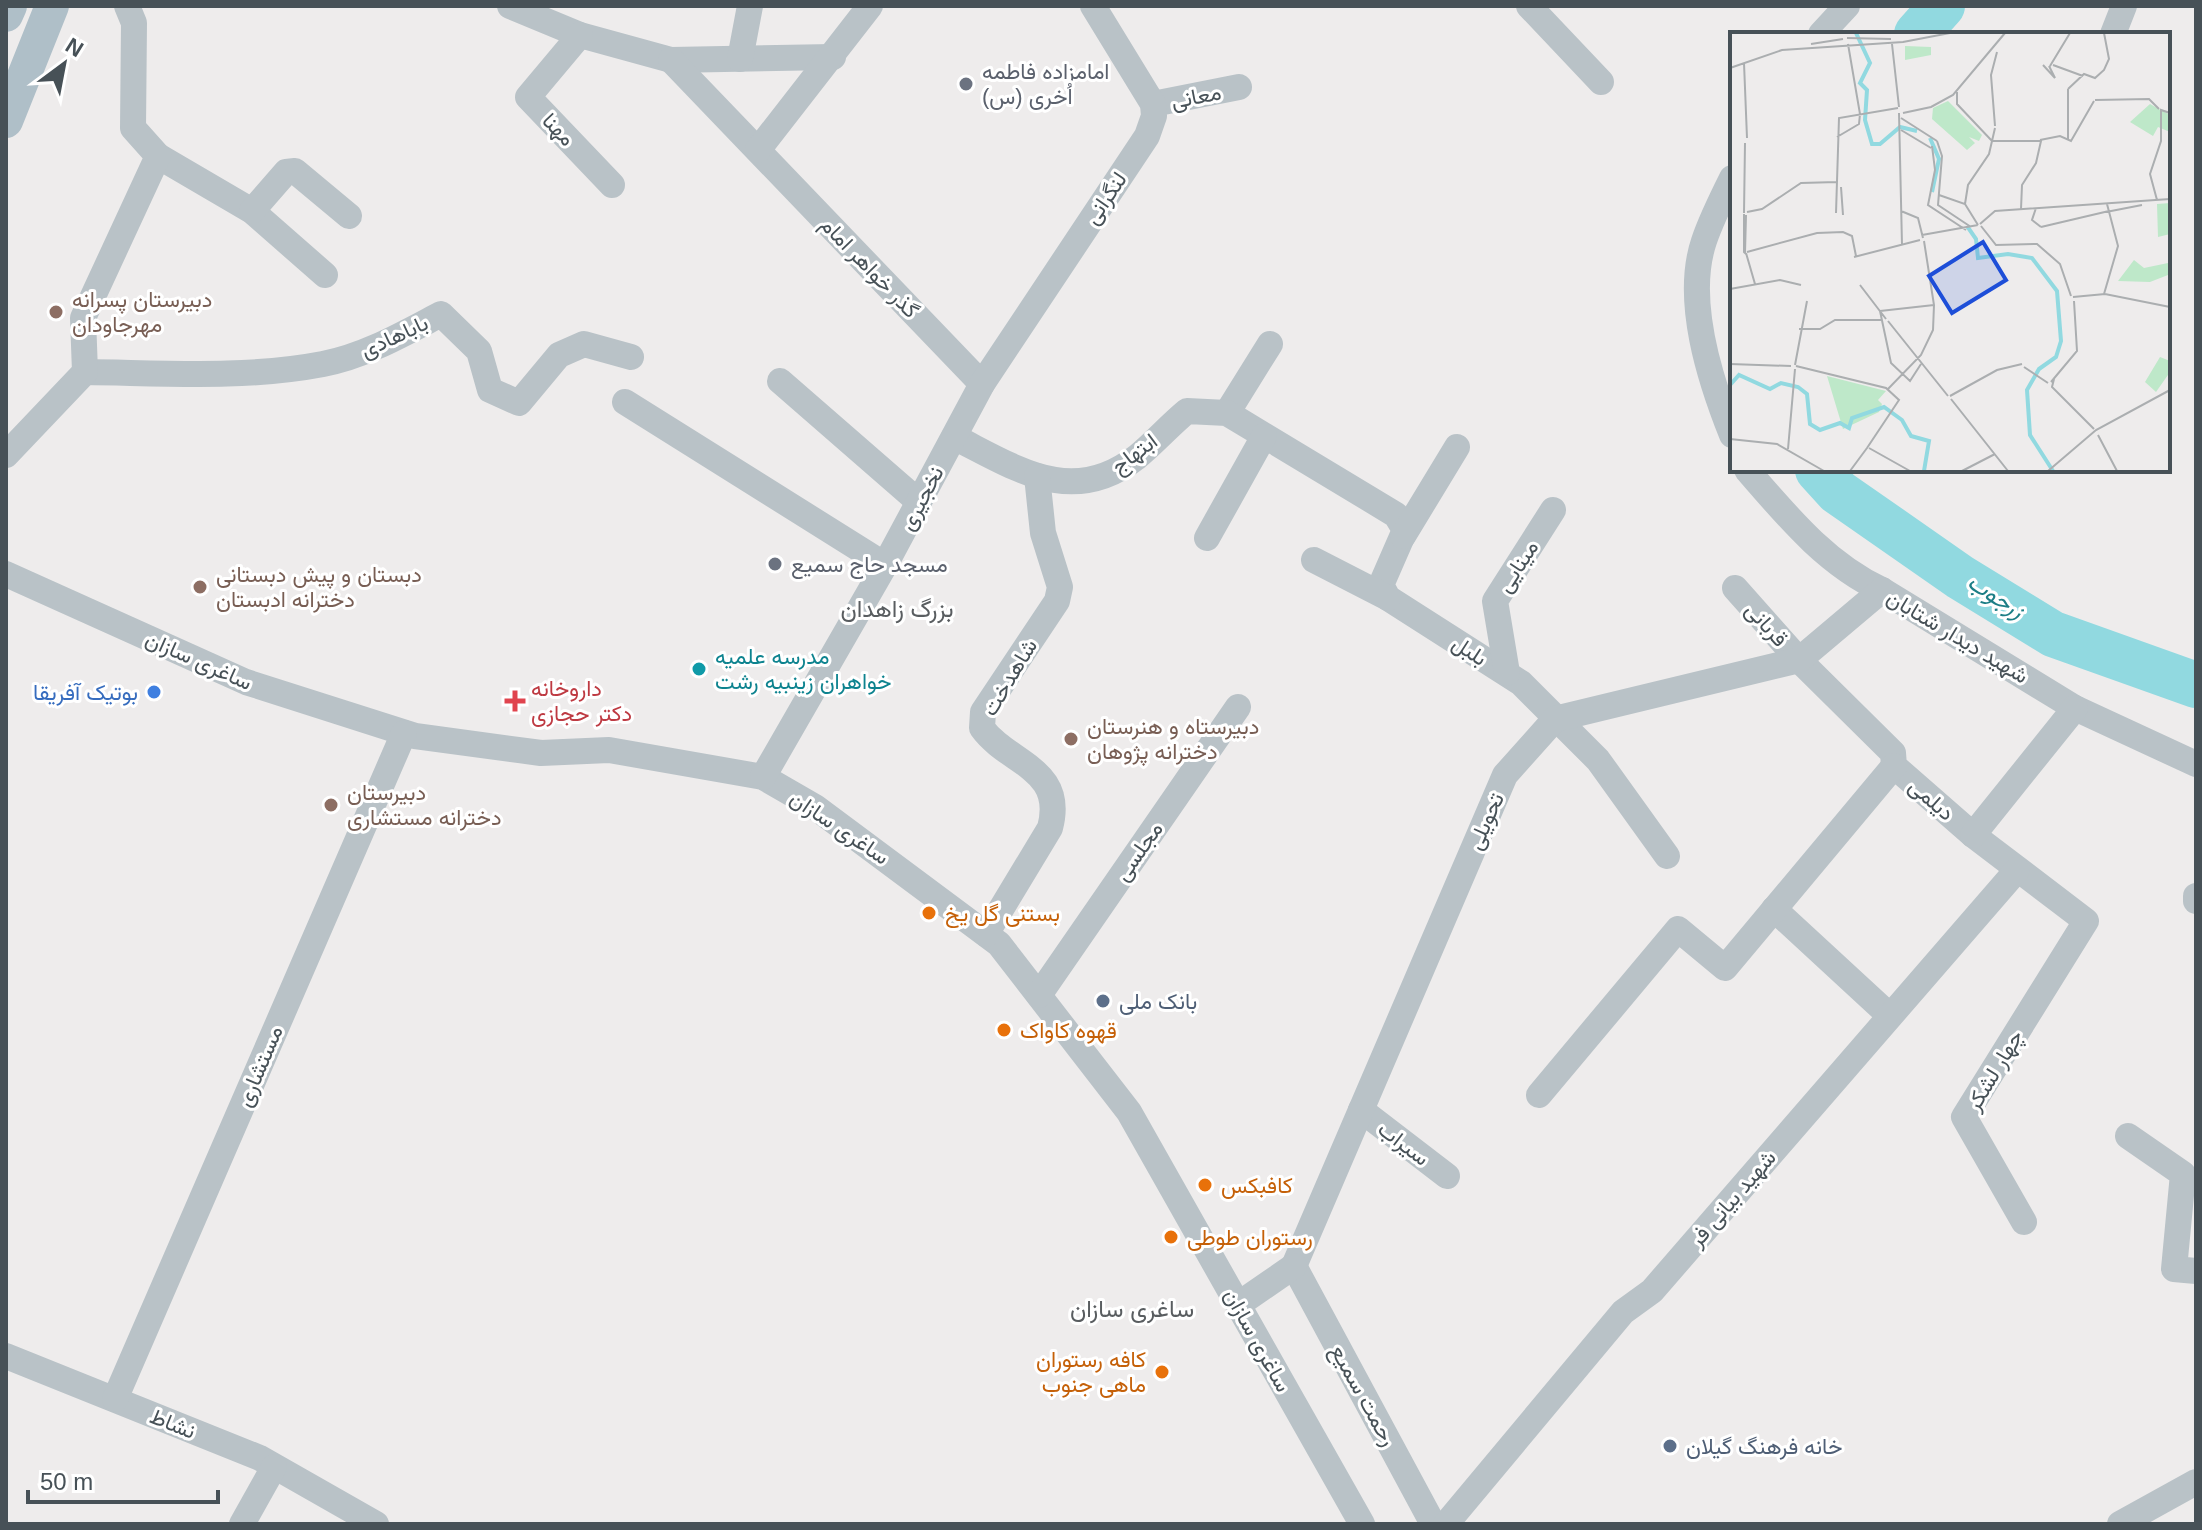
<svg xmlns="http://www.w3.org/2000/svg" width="2202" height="1530" font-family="Helvetica,Vazirmatn,sans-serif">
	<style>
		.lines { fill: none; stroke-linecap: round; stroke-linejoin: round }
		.river { stroke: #91d9e0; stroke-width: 46 }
		.minor { stroke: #b9c2c7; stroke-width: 26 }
		.major { stroke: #afbfc8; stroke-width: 34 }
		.worship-dot { fill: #6b7280; stroke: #fff; stroke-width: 3 }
		.education-dot { fill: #8d6e63; stroke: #fff; stroke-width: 3 }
		.culture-dot { fill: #0f9aa8; stroke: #fff; stroke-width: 3 }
		.shop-dot { fill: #3f7fe0; stroke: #fff; stroke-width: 3 }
		.health-dot { fill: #e0444e; stroke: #fff; stroke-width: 3 }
		.food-dot { fill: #e8710a; stroke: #fff; stroke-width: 3 }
		.service-dot { fill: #5c6f8a; stroke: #fff; stroke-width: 3 }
		.labels { text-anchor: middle; stroke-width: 6; stroke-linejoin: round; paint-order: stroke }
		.worship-label { font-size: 22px; fill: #5b616d; stroke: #fff; text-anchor: start }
		.street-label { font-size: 22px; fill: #475157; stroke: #fff }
		.education-label { font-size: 22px; fill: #785e54; stroke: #fff; text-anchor: start }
		.culture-label { font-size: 22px; fill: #0d838f; stroke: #fff; text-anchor: start }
		.health-label { font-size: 22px; fill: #be3a42; stroke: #fff; text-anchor: start }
		.shop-label { font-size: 22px; fill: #366cbe; stroke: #fff; text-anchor: end }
		.food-label { font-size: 22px; fill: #c56008; stroke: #fff; text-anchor: start }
		.service-label { font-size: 22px; fill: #4e5e75; stroke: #fff; text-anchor: start }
		.water-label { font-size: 24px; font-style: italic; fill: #1c7e86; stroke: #fff }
		.neighbourhood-label { font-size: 24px; fill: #595d60; stroke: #fff }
		.inset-river { fill: none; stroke: #91d9e0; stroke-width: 4 }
		.inset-road { fill: none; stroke: #abaeb0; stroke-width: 2 }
		.view { fill: #1d4ed8; fill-opacity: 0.15; stroke: #1d4ed8; stroke-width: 4 }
		.inset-edge { fill: none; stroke: #475157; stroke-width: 4 }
	</style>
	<rect width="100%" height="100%" fill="#eeecec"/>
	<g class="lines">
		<g class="river">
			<polyline points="1917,34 1942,6"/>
			<polyline points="1818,470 1838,492 1960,577 2053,634 2196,685"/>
		</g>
		<g class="minor">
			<polyline points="510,6 580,35 671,60 833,57"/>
			<polyline points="1529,6 1601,82"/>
			<polyline points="1821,34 1847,6"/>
			<polyline points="2113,34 2124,6"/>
			<polyline points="580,35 528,97 612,185"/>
			<polyline points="740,59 750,6"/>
			<polyline points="671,60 982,384"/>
			<polyline points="1153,104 1239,87"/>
			<polyline points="758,150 870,6"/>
			<polyline points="158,156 252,211 325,275"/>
			<path d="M1732 178C1722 198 1711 220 1704 241 1684 300 1710 380 1732 435"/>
			<polyline points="252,211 286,172 295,171 349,216"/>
			<path d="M85 372C164 373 245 379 323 364 365 356 403 334 441 314L479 351 490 390 519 403 559 355 584 344 631 357"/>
			<polyline points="780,381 919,502"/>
			<polyline points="625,402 885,565"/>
			<polyline points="1227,413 1270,344"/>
			<path d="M954 437C1016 468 1072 508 1137 457 1154 443 1170 425 1187 411L1227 413 1396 515 1405 530 1381 585 1388 598 1521 683 1598 760 1667 856"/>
			<polyline points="6,455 85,372 83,318 158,156 133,128 134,23 127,6"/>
			<path d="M1747 470C1787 516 1826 564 1882 590L2075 708 2196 764"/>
			<polyline points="1403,536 1457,447"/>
			<polyline points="1207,538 1264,436"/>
			<polyline points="1314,560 1388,598"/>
			<polyline points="6,574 246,682 415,736 541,753 609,750 763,777 815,807 999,944 1129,1112 1362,1524"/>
			<polyline points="1735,588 1799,660 1893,753 1894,766 1973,835 2086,921 1964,1117 2024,1222"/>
			<polyline points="1507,673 1495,601 1553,510"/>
			<polyline points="763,777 885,565 982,384 1147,136 1154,116 1153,104 1093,6"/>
			<polyline points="1973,835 2075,708"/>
			<polyline points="2196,896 2196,901"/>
			<polyline points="1774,909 1889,1015"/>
			<path d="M986 934 1050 828C1066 768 1008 764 982 728L983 712 1057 601 1060 587 1043 533 1037 476"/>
			<polyline points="1039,995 1238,707"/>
			<polyline points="1539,1095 1678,929 1725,968 1894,766"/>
			<polyline points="1361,1110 1447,1176"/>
			<polyline points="2128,1136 2183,1174 2174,1269 2196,1271"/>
			<polyline points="1294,1266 1505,775 1555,719 1799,660 1882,590"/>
			<polyline points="1294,1266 1433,1524"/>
			<polyline points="1239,1304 1294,1266"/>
			<polyline points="6,1356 260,1458 376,1524"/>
			<polyline points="115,1399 404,733"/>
			<polyline points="242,1524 274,1467"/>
			<polyline points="1446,1524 1623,1312 1652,1291 2017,870"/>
			<polyline points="2120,1524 2196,1482"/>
		</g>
		<g class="major">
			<polyline points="6,15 10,6"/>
			<polyline points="6,121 52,6"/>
		</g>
	</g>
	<g class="worship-dot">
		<circle cx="966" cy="84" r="8"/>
		<circle cx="775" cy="564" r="8"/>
	</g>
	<g class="education-dot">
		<circle cx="56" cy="312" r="8"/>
		<circle cx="200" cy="587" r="8"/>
		<circle cx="1071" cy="739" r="8"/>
		<circle cx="331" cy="805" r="8"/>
	</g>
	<circle class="culture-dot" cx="699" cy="669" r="8"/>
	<circle class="shop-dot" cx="154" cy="692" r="8"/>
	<path class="health-dot" d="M511 689h8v8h8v8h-8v8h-8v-8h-8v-8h8z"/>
	<g class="food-dot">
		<circle cx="929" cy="913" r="8"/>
		<circle cx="1004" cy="1030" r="8"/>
		<circle cx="1205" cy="1185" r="8"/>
		<circle cx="1171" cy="1237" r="8"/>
		<circle cx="1162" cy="1372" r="8"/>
	</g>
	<g class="service-dot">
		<circle cx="1103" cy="1001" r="8"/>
		<circle cx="1670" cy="1446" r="8"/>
	</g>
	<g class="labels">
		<g class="worship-label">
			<text x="982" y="79">امامزاده فاطمه<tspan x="982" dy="25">اُخری (س)</tspan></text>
			<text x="791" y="572">مسجد حاج سمیع</text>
		</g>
		<g class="street-label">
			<text transform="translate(1196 96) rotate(-11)" y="8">معانی</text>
			<text transform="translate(559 129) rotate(46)" y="8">مهنا</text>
			<text transform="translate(1105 198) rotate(-56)" y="8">لنگرانی</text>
			<text transform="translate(870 267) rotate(46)" y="8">گذر خواهر امام</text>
			<text transform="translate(394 336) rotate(-25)" y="8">باباهادی</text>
			<text transform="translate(1134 453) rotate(-37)" y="8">ابتهاج</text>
			<text transform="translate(921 498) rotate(-62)" y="8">نخجیری</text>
			<text transform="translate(1517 566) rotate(-57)" y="8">مینایی</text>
			<text transform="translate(1767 624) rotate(48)" y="8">قربانی</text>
			<text transform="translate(1958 636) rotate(31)" y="8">شهید دیدار شتابان</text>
			<text transform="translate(1470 650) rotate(33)" y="8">بلبل</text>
			<text transform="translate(199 660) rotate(24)" y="8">ساغری سازان</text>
			<text transform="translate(1009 677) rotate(-59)" y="8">شاهدخت</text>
			<text transform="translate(1932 799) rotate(41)" y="8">دیلمی</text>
			<text transform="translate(1485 821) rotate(-66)" y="8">تحویلی</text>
			<text transform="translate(840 827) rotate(34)" y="8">ساغری سازان</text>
			<text transform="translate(1138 851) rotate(-55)" y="8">مجلسی</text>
			<text transform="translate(259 1066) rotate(-67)" y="8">مستشاری</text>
			<text transform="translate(1994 1070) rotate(-59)" y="8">چهار لشکر</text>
			<text transform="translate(1404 1143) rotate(37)" y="8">سیراب</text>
			<text transform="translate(1732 1198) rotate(-49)" y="8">شهید بیانی فر</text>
			<text transform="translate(1258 1340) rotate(61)" y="8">ساغری سازان</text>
			<text transform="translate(1364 1395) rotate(61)" y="8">رحمت سمیع</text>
			<text transform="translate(173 1423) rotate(22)" y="8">نشاط</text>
		</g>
		<g class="education-label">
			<text x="72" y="307">دبیرستان پسرانه<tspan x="72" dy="25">مهرجاودان</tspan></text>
			<text x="216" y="582">دبستان و پیش دبستانی<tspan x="216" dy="25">دخترانه ادبستان</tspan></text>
			<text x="1087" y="734">دبیرستاه و هنرستان<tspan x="1087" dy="25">دخترانه پژوهان</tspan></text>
			<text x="347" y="800">دبیرستان<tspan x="347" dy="25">دخترانه مستشاری</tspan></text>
		</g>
		<g class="culture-label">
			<text x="715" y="664">مدرسه علمیه<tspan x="715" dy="25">خواهران زینبیه رشت</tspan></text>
		</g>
		<g class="health-label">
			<text x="531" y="696">داروخانه<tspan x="531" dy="25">دکتر حجازی</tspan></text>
		</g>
		<g class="shop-label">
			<text x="138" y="700">بوتیک آفریقا</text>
		</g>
		<g class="food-label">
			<text x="945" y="921">بستنی گل یخ</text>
			<text x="1020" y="1038">قهوه کاواک</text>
			<text x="1221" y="1193">کافبکس</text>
			<text x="1187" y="1245">رستوران طوطی</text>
			<text x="1146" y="1367" text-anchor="end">کافه رستوران<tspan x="1146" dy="25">ماهی جنوب</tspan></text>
		</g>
		<g class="service-label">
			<text x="1119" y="1009">بانک ملی</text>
			<text x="1686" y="1454">خانه فرهنگ گیلان</text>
		</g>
		<g class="water-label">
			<text transform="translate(1996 596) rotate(33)" y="8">زرجوب</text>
		</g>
		<g class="neighbourhood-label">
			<text x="897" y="617">بزرگ زاهدان</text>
			<text x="1132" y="1317">ساغری سازان</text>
		</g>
	</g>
	<g transform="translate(1730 32)">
		<rect width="440" height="440" fill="#eeecec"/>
		<path d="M175 14 201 15V23L175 28ZM218 69 252 103 249 109 239 105 245 111 237 118 202 87 203 76ZM420 72 440 83V100L428 95 423 104 400 90ZM440 171V202L428 205 427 172ZM404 228 414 236 438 231V243L420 250 388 249ZM430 325 440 329V340L426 360 415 350ZM97 344 156 359 148 368 152 372 149 380 113 397Z" fill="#bee8c9"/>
		<path class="inset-river" d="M126 1 140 31 130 51 137 58 135 88 142 112H150L170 95 187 99M200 106 209 127 202 160M237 194 246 207 248 226 278 222 302 226 327 259 331 309 326 325 309 337 297 358 300 403 323 439M0 353 9 343 40 357 51 351 68 355 77 362 80 392 90 398 110 391 119 396 122 386 154 375 172 388 181 404 199 409 194 439"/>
		<path class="inset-road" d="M117 6 161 7M81 12 113 7M162 12 169 75M14 31 17 106M313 33 325 46 319 34M323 33 353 44M320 34 340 1M0 36 52 18 173 10 220 1M338 57 354 42 365 46 374 38 379 27 374 1M227 60V72L262 109H311L306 131 292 153 291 177M365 68 419 67 429 77M169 81 172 213M173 81 201 75 223 63 275 1M171 86 207 109M265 94 261 43 267 20M171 98 201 116M107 105 129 92 130 82 118 12M338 107V57M310 108 330 104 341 109 364 69M207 109 212 124 208 173 241 195M202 114 205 138 198 173 236 198M111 155 113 183M209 163 235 172 248 193M427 168 420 142 431 109V78L440 81M235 172 238 153 259 122 265 96M306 176 302 188 311 195M171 179 188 186 193 206M17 180 32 177 71 151 107 150M376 180 412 173M14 181 15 111M106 181 109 86 168 76M14 182V220L15 221 16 183M250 192 265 179 440 167M251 194 266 213 307 212 330 232 341 264M311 195 379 179M192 203 248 193M17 220 87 201 113 200 122 204 126 224M16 221 25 252M124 225 190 208M0 257 50 248 71 253M133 257 130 253 156 287M374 262 388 214 377 172M343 265 375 262 440 275M150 279 161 331 180 349 191 332M150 279 204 273M158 289 218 364M69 297H90L105 288H152M0 332 61 334M65 333 77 269M66 334 156 356 169 368 137 416M294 335 318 351M324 347 322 355 364 397M321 350 347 319 344 269M157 358 191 323 203 298 204 273 194 209M220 364 267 338 292 332M221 367 278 439M368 403 387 439M0 407 47 412 94 439M139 416 180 439M58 417 65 337M120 439 137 416M232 439 265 422M318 439 366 398 440 358"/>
		<path class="view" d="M253 210 276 248 222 281 199 244Z"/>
		<rect width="440" height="440" class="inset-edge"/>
	</g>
	<rect width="2202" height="1530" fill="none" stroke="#475157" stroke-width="16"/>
	<g transform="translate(64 64) rotate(32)" stroke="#ffffff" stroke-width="6" paint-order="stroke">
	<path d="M0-6L14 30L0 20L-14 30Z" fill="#475157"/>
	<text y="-12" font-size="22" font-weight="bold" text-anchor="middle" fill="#475157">N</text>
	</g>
	<path d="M28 1490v12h190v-12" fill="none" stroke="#475157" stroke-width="4"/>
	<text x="40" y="1490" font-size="24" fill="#475157" stroke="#ffffff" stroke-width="6" paint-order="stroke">50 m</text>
</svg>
